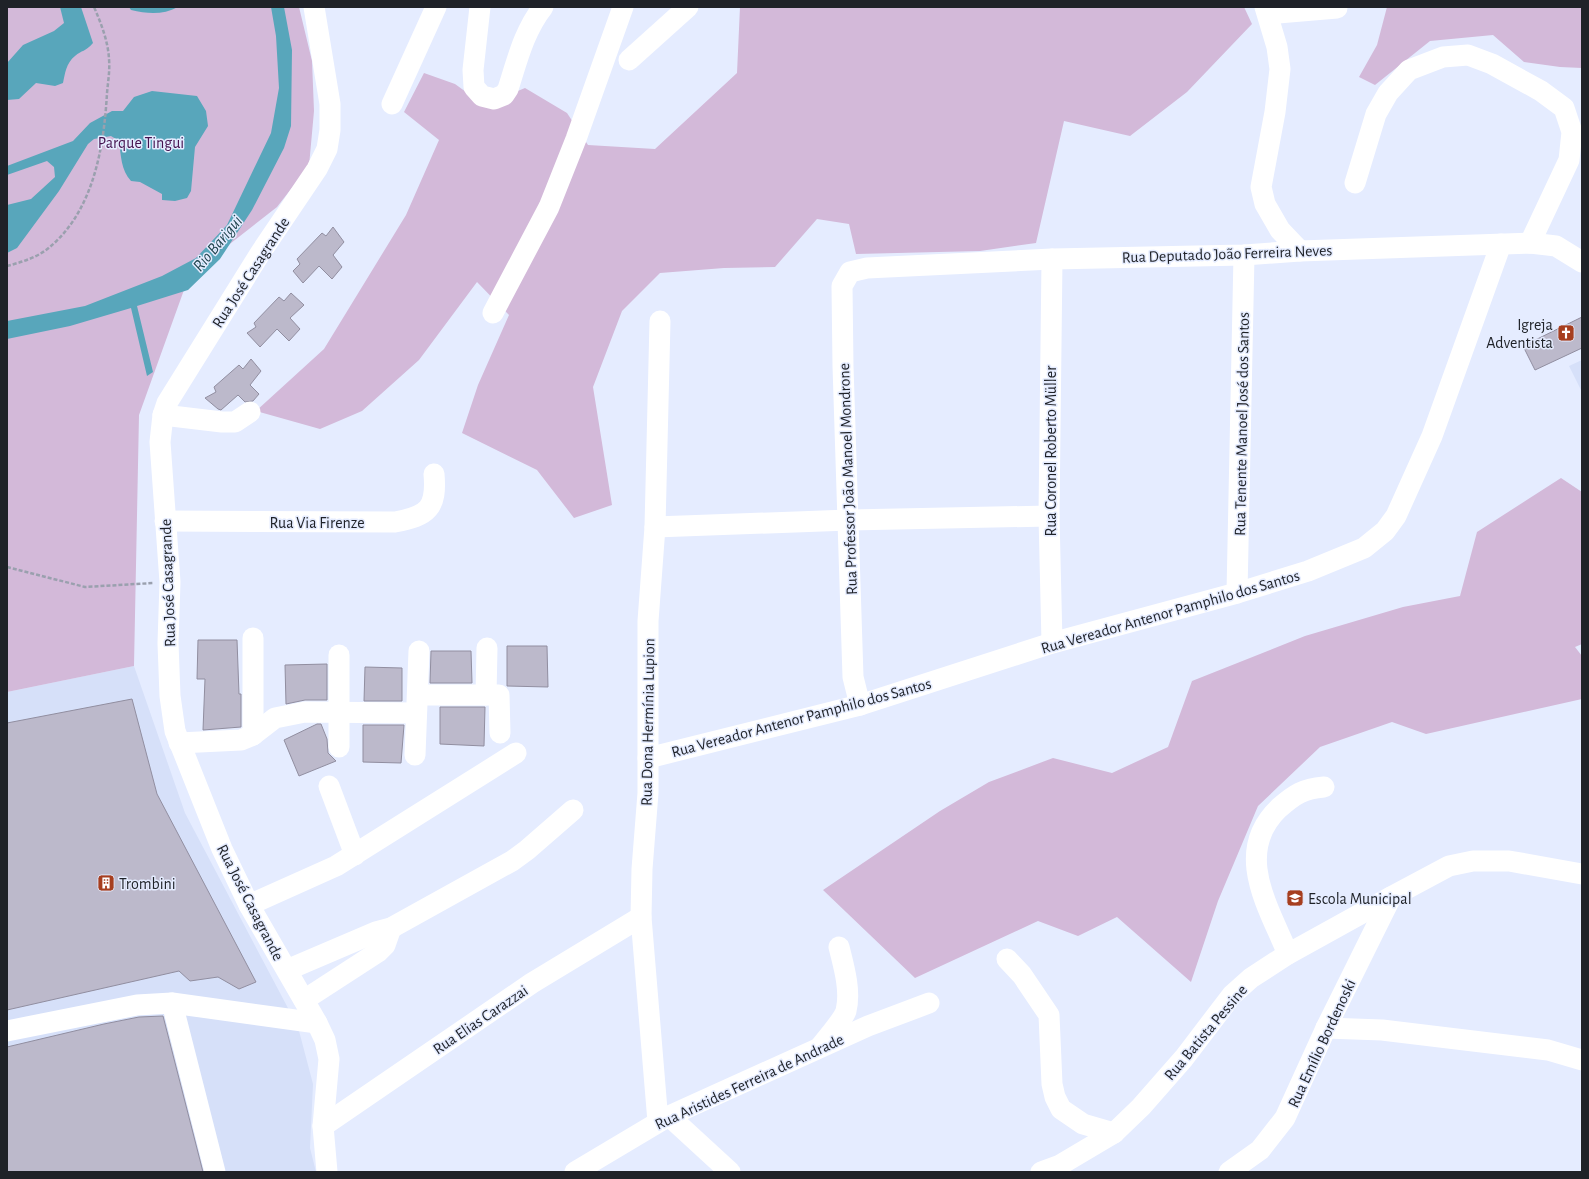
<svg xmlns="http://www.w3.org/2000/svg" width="1589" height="1179" font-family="'Alegreya Sans',sans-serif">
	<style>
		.built { fill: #d6e0f9 }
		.green { fill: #d3b9d9 }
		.water { fill: #58a6bb }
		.building { fill: #bcb9cb; stroke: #918ea0 }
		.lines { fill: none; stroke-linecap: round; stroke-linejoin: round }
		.path { stroke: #9aa0ae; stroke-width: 2.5; stroke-dasharray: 4 2; stroke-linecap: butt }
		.minor { stroke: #fff; stroke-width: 21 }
		.labels { text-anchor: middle; stroke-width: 3; stroke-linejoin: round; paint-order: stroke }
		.park-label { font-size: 16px; fill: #44124f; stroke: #e5ecff }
		.street-label { font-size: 16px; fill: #1f2228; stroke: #e5ecff }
		.poi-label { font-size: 16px; fill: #1f2228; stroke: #e5ecff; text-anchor: start }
		.water-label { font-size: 17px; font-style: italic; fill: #21454f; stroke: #e5ecff }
	</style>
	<rect width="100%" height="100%" fill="#e5ecff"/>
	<g class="built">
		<polygon points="1582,360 1582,392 1569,366"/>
		<polygon points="134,666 185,813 298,1027 313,1084 310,1148 316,1172 7,1172 7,692"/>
	</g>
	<g class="green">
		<polygon points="7,7 299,7 312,61 314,111 309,166 277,207 189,276 139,415 134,666 7,692"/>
		<polygon points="740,7 1244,7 1252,24 1187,92 1130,136 1064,121 1036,243 980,251 856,254 849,224 817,219 775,267 724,268 660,273 622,311 593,387 612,505 574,518 537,470 462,433 478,385 509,315 477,282 419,360 362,411 320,429 256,411 324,349 406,215 439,140 404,112 424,73 455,84 484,105 525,88 567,113 588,145 655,149 737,73"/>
		<polygon points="1387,7 1582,7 1582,68 1560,67 1524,62 1493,35 1430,41 1375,85 1359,77 1377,45"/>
		<polygon points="1561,478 1582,492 1582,644 1575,647 1582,656 1582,699 1426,734 1392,722 1320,747 1258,806 1218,901 1191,982 1117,917 1078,936 1038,921 915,978 823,890 940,811 989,782 1053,758 1112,773 1168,747 1192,681 1305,636 1403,607 1460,596 1477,532"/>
	</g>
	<g class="water">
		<path d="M60 7H81L93 43C85 52 82 50 75 56 66 63 65 74 63 83L55 86 36 83 19 99 7 100V63L23 45 54 31 64 23Z"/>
		<path d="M129 7H178C163 15 148 14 131 10Z"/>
		<polygon points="271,7 284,7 292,50 291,126 284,148 252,210 220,259 188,290 137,306 153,372 147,376 131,308 70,326 7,339 7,321 85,306 162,276 196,258 227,225 271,133 279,88 276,36"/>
		<path d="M152 91 197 96 206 111 208 126 195 147 191 191 187 198 175 201 162 200V194L140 182 131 181C121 170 121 156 119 141L111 136 94 139 88 144 59 191 17 248 7 253V205L31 199 55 177 54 167 47 161 7 175V166L73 141 90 123 112 111H123L134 97Z"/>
	</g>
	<g class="building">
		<polygon points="333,227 344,242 333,255 342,267 332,279 319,266 303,283 293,271 300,264 297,259 322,233 326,236"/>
		<polygon points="291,293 304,305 290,318 300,329 289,341 277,329 260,347 247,333 256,327 254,323 279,297 284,301"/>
		<polygon points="1582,317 1582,348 1535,370 1523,346"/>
		<polygon points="251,359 261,371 250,385 259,394 253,401 245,402 238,395 221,410 218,409 205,398 216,392 214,387 239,365 243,369"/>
		<polygon points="198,640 237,640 239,694 241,694 241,727 203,730 205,679 197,679"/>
		<polygon points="507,646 547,646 548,687 507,686"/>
		<polygon points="431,651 471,651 472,683 430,683"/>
		<polygon points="327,664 327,700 305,700 286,704 285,665"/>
		<polygon points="365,667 402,668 402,701 364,701"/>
		<polygon points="132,699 157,794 256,982 239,989 218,977 190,981 179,971 7,1010 7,723"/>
		<polygon points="440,707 485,707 484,746 440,744"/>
		<polygon points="317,724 321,724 327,739 328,753 336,761 299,776 284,740"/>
		<polygon points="363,725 404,725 401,763 363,762"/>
		<polygon points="163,1016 203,1172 7,1172 7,1047 104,1024 139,1017"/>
	</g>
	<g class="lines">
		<g class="path">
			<path d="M7 266C22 262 39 257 51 246 94 209 104 146 107 93 108 82 110 70 109 59 108 41 101 23 94 7"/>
			<polyline points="7,567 85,587 153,583"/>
		</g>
		<g class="minor">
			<polyline points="314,7 330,104 330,130 327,149 317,169 261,252 167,403 163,415 160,442 170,582 168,643 170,696 175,731 222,849 249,905 317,1023 325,1040 329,1059 323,1126 327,1172"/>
			<path d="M480 7 473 70 474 87 482 96 494 99 504 95 508 89C517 61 524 31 543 7"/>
			<polyline points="1265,7 1277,47 1280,69 1275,112 1261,187 1265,204 1280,230 1300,251"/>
			<polyline points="1268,14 1337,8"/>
			<polyline points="629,60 688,7"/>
			<polyline points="392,104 436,7"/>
			<polyline points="1355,183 1376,114 1388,93 1409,70 1443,57 1468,55 1492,64 1541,91 1564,108 1572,132 1569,160 1530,243"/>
			<polyline points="493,313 549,207 576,139 623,7"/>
			<polyline points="163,415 222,422 235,422 250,412"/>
			<path d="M165 521 395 522C428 516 437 508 434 474"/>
			<polyline points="655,527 849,520 1049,516"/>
			<polyline points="1237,593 1244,255"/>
			<polyline points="253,638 253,735"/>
			<polyline points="1052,643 1049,516 1052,259"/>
			<polyline points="418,695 499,695 500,733"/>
			<polyline points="486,695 487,648"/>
			<polyline points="860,705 853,677 843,366 842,286 850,272 867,268 1052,259 1244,255 1300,251 1530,243 1556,246 1582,262"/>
			<polyline points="179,743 241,740 253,735 275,718 305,712 416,713"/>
			<polyline points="339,747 339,655"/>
			<polyline points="415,755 419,651"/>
			<polyline points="648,758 860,705 1052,643 1237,593 1308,571 1364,548 1385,531 1396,516 1432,436 1501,244"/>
			<polyline points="329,786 355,855"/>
			<polyline points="249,905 336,866 516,753"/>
			<path d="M1288 954C1268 906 1233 852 1279 808 1295 794 1303 789 1324 787"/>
			<polyline points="1007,959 1022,975 1049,1015 1052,1084 1055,1097 1061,1109 1083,1124 1114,1133"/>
			<polyline points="287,970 376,932 391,928 512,861 527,850 573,810"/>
			<polyline points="304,1000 378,952 385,945 391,928"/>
			<polyline points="172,1003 215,1172"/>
			<polyline points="1326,1028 1382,1030 1548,1050 1582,1060"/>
			<polyline points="7,1031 137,1005 172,1003 317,1023"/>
			<path d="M821 1046C827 1038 843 1020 846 1011 851 991 844 967 839 947"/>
			<polyline points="669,1116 730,1172"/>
			<polyline points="658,1122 641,917 642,869 648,793 648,621 655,527 660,321"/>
			<polyline points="323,1126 532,983 641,917"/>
			<polyline points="575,1172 669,1116 868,1026 929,1003"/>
			<polyline points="1041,1172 1060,1165 1114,1133 1141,1107 1184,1058 1232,995 1251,978 1288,954 1391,897 1449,866 1473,861 1509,861 1582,874"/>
			<polyline points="1229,1172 1260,1150 1285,1118 1326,1028 1391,897"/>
		</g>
	</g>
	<defs>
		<g id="church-square" transform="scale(0.9)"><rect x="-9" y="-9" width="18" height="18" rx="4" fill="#a63e1f" stroke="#e5ecff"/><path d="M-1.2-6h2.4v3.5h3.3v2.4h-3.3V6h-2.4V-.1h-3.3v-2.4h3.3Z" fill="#fff"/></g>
		<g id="building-square" transform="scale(0.9)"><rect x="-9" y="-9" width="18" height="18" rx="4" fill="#a63e1f" stroke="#e5ecff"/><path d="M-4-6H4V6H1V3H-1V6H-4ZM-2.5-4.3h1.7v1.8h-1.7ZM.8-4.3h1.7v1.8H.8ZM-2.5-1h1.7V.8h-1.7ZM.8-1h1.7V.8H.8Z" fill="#fff"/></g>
		<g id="school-square" transform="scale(0.9)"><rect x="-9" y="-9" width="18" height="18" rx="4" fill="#a63e1f" stroke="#e5ecff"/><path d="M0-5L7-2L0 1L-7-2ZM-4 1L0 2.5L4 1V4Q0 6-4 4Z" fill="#fff"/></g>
	</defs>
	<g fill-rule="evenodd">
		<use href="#church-square" x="1566" y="333"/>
		<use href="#building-square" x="106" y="883"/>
		<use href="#school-square" x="1295" y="898"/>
	</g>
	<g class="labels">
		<g class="park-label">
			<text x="141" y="148">Parque Tingui</text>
		</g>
		<g class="street-label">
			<text transform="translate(1227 253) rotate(-2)" y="6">Rua Deputado João Ferreira Neves</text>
			<text transform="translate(250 272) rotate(-57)" y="6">Rua José Casagrande</text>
			<text transform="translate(1241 424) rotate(-89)" y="6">Rua Tenente Manoel José dos Santos</text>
			<text transform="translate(1050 451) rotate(-90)" y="6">Rua Coronel Roberto Müller</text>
			<text transform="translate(847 479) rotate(-92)" y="6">Rua Professor João Manoel Mondrone</text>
			<text x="317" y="528">Rua Via Firenze</text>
			<text transform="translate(167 583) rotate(-92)" y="6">Rua José Casagrande</text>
			<text transform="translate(1170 611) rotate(-16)" y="6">Rua Vereador Antenor Pamphilo dos Santos</text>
			<text transform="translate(801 717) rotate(-15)" y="6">Rua Vereador Antenor Pamphilo dos Santos</text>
			<text transform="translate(647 722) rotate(-89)" y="6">Rua Dona Hermínia Lupion</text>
			<text transform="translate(251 902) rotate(63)" y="6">Rua José Casagrande</text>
			<text transform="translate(480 1019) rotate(-34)" y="6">Rua Elias Carazzai</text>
			<text transform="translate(1205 1032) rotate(-50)" y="6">Rua Batista Pessine</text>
			<text transform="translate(1321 1043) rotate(-65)" y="6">Rua Emílio Bordenoski</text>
			<text transform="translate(749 1081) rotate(-25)" y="6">Rua Aristides Ferreira de Andrade</text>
		</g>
		<g class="poi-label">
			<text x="1553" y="330" text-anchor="end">Igreja<tspan x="1553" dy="18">Adventista</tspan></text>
			<text x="119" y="889">Trombini</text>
			<text x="1308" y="904">Escola Municipal</text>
		</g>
		<g class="water-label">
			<text transform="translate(217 243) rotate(-50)" y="6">Rio Barigui</text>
		</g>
	</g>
	<rect width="1589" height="1179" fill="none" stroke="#1f2228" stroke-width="16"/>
</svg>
